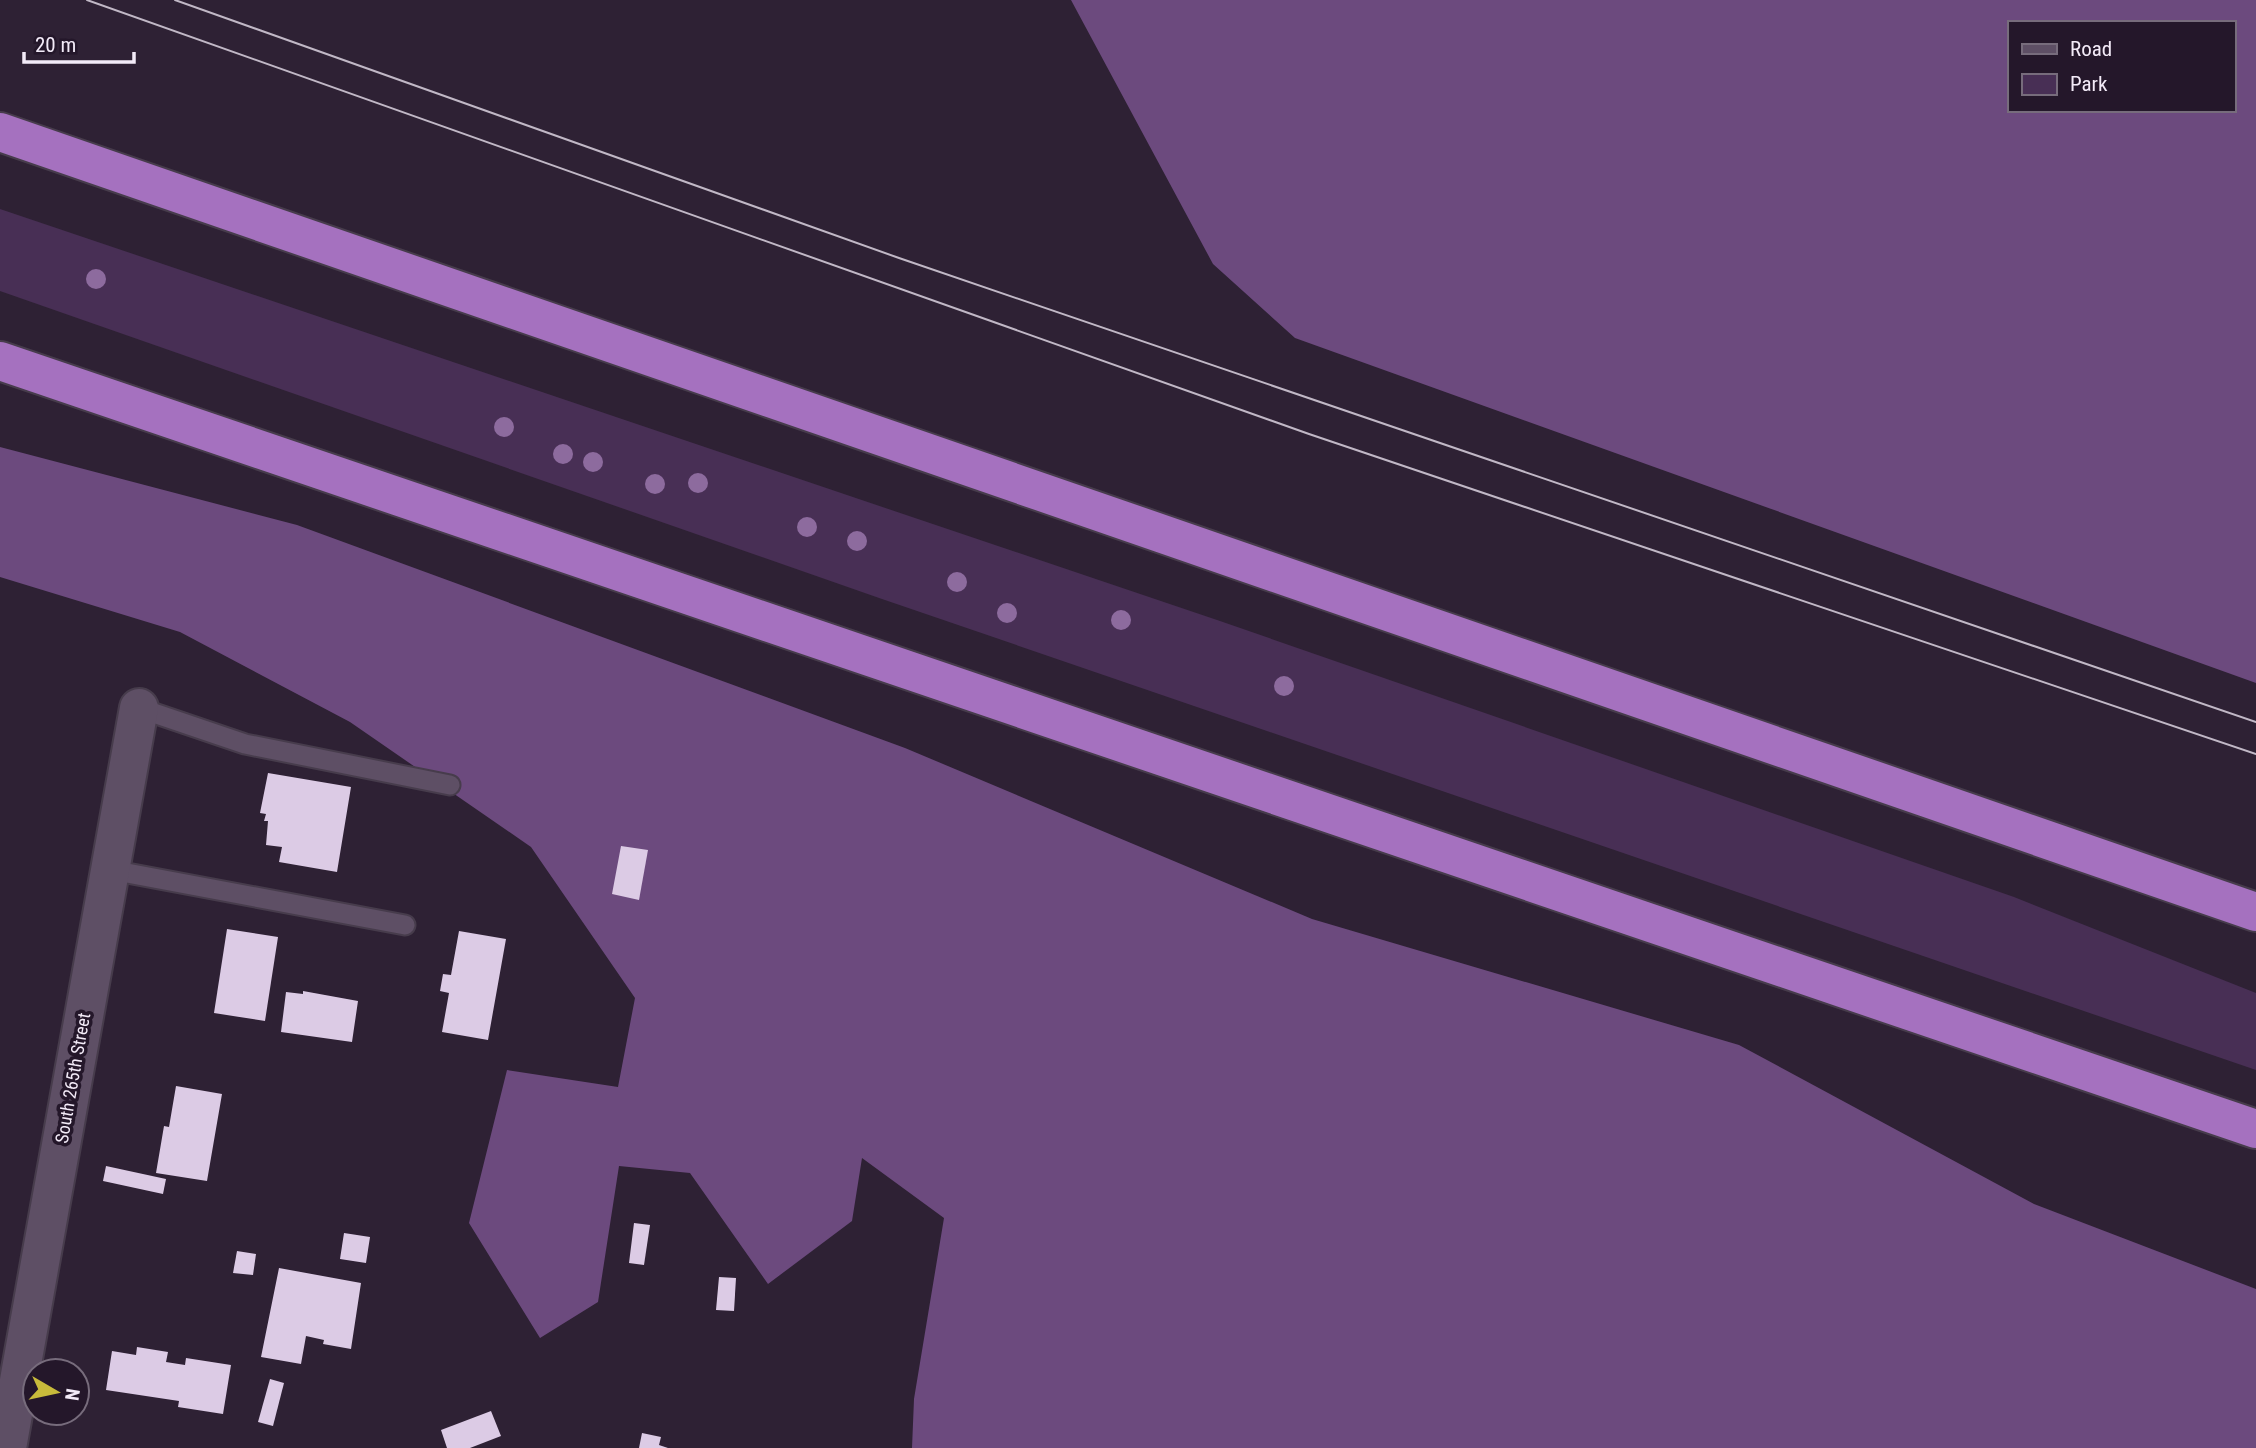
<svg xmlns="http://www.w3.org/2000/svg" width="2256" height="1448" font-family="'Roboto Condensed',sans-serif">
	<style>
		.green { fill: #482f55 }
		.forest { fill: #6c4a7e; fill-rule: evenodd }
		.building { fill: #dccbe5 }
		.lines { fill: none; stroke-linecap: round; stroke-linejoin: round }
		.lane-casing { stroke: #473c4c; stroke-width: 23 }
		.street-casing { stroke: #473c4c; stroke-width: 42 }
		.highway-casing { stroke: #473c4c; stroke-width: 42 }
		.lane { stroke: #5e4f65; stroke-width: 19 }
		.street { stroke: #5e4f65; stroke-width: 38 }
		.highway { stroke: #a571bf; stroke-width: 38 }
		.tram { stroke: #c1b8c6; stroke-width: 2 }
		.tree { fill: #8d6b9e }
		.labels { text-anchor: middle; stroke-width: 7; stroke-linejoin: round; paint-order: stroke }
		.street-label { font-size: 18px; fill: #f3ebf8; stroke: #24172a }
	</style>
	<rect width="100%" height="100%" fill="#2e2134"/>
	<polygon class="green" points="0,209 1220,621 2014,897 2256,993 2256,1070 882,599 0,291"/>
	<g class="forest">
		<path d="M1071 0H2256V683L1295 338 1213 264ZM2009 23H2233V110H2009Z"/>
		<polygon points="0,447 297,525 905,748 1312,919 1739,1045 2034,1204 2256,1289 2256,1448 912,1448 914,1399 944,1218 862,1158 852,1221 768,1284 690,1173 619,1166 598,1302 540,1338 469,1223 507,1070 618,1087 635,998 531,847 350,722 180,632 0,577"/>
	</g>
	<g class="building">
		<polygon points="268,773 351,787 337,872 279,862 282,847 266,845 268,821 264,821 266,814 260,813"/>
		<polygon points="621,846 648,850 639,900 612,894"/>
		<polygon points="227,929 278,937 265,1021 214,1013"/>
		<polygon points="459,931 506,939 488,1040 442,1032 449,993 440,991 443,974 451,975"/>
		<polygon points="303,991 358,1001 352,1042 281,1032 286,992 303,994"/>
		<polygon points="176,1086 222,1094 207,1181 156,1173 164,1126 169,1127"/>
		<polygon points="106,1166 166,1179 163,1194 103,1181"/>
		<polygon points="634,1223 650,1225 644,1265 629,1263"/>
		<polygon points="344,1233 370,1237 366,1263 340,1259"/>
		<polygon points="237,1251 256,1254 253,1275 233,1273"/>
		<polygon points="279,1268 361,1283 351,1349 323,1344 324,1340 306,1336 301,1364 261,1357"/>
		<polygon points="719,1277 736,1278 734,1311 716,1310"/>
		<polygon points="137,1347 168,1352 166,1362 185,1365 186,1358 231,1365 223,1414 178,1407 179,1401 106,1390 112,1351 136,1355"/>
		<polygon points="270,1379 284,1383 273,1426 258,1422"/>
		<polygon points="491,1411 501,1436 470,1448 447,1448 441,1430"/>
		<polygon points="642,1433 661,1437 659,1445 668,1448 639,1448"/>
	</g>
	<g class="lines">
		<g class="lane-casing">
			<g id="lane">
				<polyline points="139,708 245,744 450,785"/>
				<polyline points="111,870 405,925"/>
			</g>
		</g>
		<g class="street-casing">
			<polyline id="street" points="7,1448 139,708"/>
		</g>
		<g class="highway-casing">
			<g id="highway">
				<polyline points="0,132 2256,912"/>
				<polyline points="0,361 2256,1129"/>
			</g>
		</g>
		<use href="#lane" class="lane"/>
		<use href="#street" class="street"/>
		<use href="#highway" class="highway"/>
		<g class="tram">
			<polyline points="87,0 1309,434 2256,754"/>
			<polyline points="175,0 899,258 2256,722"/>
		</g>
	</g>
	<g class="tree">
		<circle cx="96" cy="279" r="10"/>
		<circle cx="504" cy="427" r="10"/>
		<circle cx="563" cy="454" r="10"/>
		<circle cx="593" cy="462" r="10"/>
		<circle cx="698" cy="483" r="10"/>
		<circle cx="655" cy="484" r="10"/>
		<circle cx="807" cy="527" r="10"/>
		<circle cx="857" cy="541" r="10"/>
		<circle cx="957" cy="582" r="10"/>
		<circle cx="1007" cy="613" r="10"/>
		<circle cx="1121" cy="620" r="10"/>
		<circle cx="1284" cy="686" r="10"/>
	</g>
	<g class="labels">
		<g class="street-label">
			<text transform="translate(73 1078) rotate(-80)" y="6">South 265th Street</text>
		</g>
	</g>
	<rect x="2008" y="21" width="228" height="91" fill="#24172a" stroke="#776c7c" stroke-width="2"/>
	<rect x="2022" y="44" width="35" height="10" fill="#5e4f65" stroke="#776c7c" stroke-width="2"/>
	<text x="2070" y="56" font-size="21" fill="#f3ebf8">Road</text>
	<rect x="2022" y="74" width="35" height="21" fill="#482f55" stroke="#776c7c" stroke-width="2"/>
	<text x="2070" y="91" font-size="21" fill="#f3ebf8">Park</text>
	<g transform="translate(56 1392) rotate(99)"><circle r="33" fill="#24172a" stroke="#776c7c" stroke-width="2"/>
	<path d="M0-5L12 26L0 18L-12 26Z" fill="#c8bb3b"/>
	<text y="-10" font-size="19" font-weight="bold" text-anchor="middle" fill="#f3ebf8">N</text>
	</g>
	<path d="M24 52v10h110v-10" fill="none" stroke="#f3ebf8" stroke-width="3.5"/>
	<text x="35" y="52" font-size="21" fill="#f3ebf8" stroke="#24172a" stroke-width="5" paint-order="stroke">20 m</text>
</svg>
